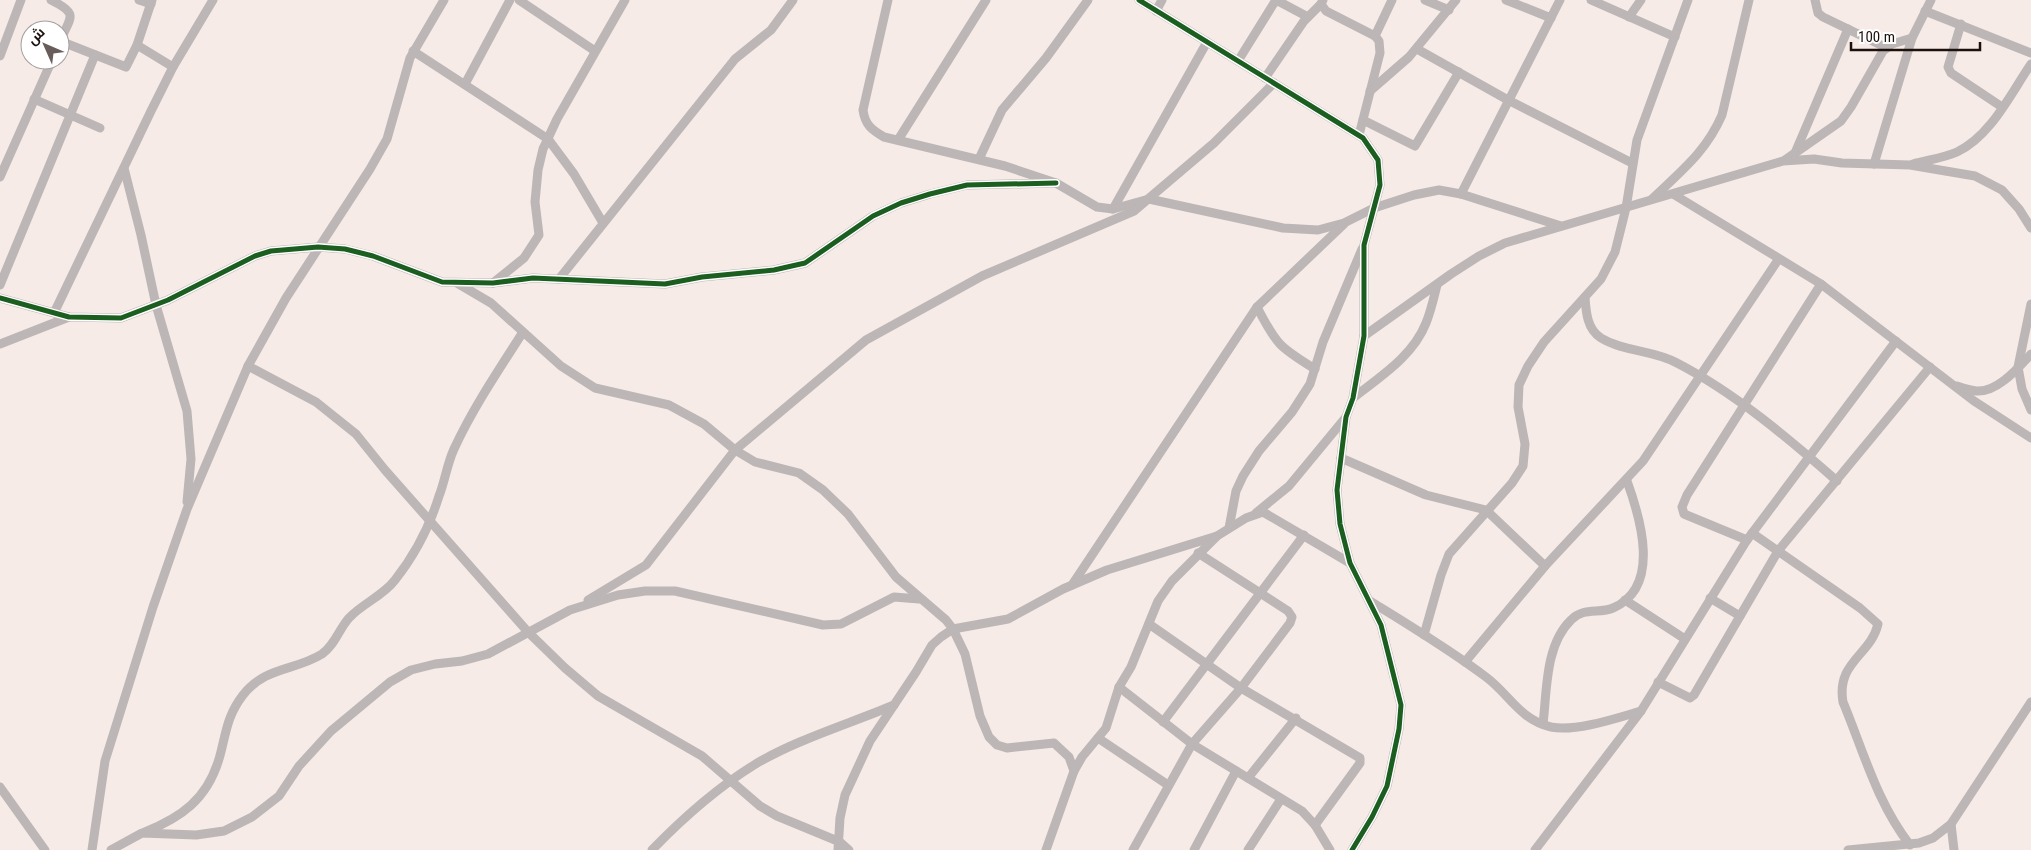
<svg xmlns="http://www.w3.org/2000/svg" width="2031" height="850" font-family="'Roboto Condensed',Cairo,sans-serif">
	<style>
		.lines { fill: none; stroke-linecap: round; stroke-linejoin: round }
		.minor { stroke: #bcb6b6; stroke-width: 9 }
		.cycleway-casing { stroke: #fff; stroke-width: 8 }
		.cycleway { stroke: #1b5e20; stroke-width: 5 }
	</style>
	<rect width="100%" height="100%" fill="#f6ebe6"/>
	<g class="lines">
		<g class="minor">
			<path d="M51 0C79 14 71 16 60 41"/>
			<polyline points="139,0 151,4"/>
			<polyline points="519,0 595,51"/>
			<path d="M888 0 863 110C865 125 872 130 884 137L1005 166 1056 183 1097 207 1113 209 1149 199 1283 228 1318 230 1344 223 1374 208 1414 195 1439 190 1461 194 1561 226"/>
			<polyline points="1139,0 1363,138 1378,160 1380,185 1364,245 1364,336 1353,398 1346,417 1337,490 1340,524 1350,563 1381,625 1401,705 1399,729 1387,786 1372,817 1352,850"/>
			<polyline points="1323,0 1321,4 1326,11 1375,36 1379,41 1380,53 1359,135"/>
			<polyline points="1425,0 1449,10"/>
			<polyline points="1506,0 1551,18"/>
			<polyline points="1591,0 1675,37"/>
			<polyline points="1815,0 1818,13 1823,17 1887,48"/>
			<polyline points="1156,11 1162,0"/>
			<polyline points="1925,11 2031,53"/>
			<polyline points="1629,17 1641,0"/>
			<polyline points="1961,24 1948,67 1951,73 2002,107"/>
			<polyline points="1375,36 1392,0"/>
			<polyline points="60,41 126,67 137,45 152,0"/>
			<polyline points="137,45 173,67"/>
			<polyline points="1417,49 1508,100 1632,163"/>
			<polyline points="413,51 548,139 574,174 603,223"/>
			<polyline points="0,56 21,0"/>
			<polyline points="1238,61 1274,3 1278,1 1308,17"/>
			<polyline points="1265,78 1304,21 1321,4"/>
			<polyline points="465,84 510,0"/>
			<polyline points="1370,91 1409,57 1456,0"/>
			<polyline points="34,99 100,128"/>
			<polyline points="1363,120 1415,146 1459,72"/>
			<polyline points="898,140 986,0"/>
			<polyline points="1795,153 1848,29"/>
			<polyline points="979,159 1002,110 1046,58 1088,0"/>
			<polyline points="1785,160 1841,121 1851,107 1883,51 1892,44 1912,38"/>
			<polyline points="1874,164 1912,38 1931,0"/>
			<path d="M1913 164C1927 160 1944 158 1957 152 1991 136 2011 93 2031 64"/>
			<polyline points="124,168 141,235 156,305 187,411 191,459 187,502"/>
			<polyline points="0,177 52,60"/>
			<polyline points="1461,194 1560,0"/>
			<polyline points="1673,194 1821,284 1974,401 2031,438"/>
			<path d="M1652 199C1681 171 1706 152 1722 115L1749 0"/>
			<polyline points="1113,209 1207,42"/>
			<polyline points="559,279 735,59 771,30 793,0"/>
			<polyline points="457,283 491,303 561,366 595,388 669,405 704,424 735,450 755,462 799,473 823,490 848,514 896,577 946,620 953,629 965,654 980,716 989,737 997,745 1007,748 1054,743 1069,757 1074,771"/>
			<polyline points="493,283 524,258 539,235 535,202 538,170 543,149 557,119 625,0"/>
			<polyline points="0,285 95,55"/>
			<path d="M1585 297C1586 312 1587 329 1601 338 1624 352 1654 350 1677 363 1735 393 1788 438 1837 481"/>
			<polyline points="0,298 69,317 121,318 168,300 255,256 271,251 318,247 345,249 373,256 442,282 493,283 533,278 665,284 702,277 774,270 805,263 873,216 901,203 930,194 967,185 1056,183"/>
			<polyline points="2031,304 2018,367 2022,389 2031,410"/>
			<path d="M1257 307C1276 344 1279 347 1315 369"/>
			<polyline points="54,313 151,111 173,67 213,0"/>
			<polyline points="1364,336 1451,274 1479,256 1505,243 1783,161 1814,159 1842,163 1910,165 1975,176 2002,190 2019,209 2031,228"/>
			<polyline points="0,344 69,317"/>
			<polyline points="248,366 316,402 356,434 385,470 528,632 565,668 598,696 702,756 760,806 777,816 840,842 849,850"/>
			<path d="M1957 386C1963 388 1970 390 1976 391 1997 393 2018 368 2031 354"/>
			<path d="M1353 398C1381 376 1413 356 1426 323 1431 311 1434 297 1437 285"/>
			<polyline points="1341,458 1426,495 1486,510 1545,566"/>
			<polyline points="1256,513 1289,486 1346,417"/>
			<polyline points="1229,528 1236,491 1243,476 1259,451 1292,412 1310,384 1323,342 1362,249"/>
			<path d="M1752 533 1860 608 1878 624C1871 655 1836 662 1843 702 1863 750 1877 803 1910 845"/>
			<polyline points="1747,540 1684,514 1682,507 1687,495 1821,284"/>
			<polyline points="1072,585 1257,307 1344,224"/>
			<polyline points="1710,598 1740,616"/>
			<polyline points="588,600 646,565 735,450 866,340 982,276 1134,211 1214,143 1274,83"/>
			<polyline points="1625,600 1685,639"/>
			<path d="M1370 601C1409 625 1449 649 1486 677 1509 694 1520 720 1551 727 1576 732 1617 718 1641 711"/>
			<polyline points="1149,624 1241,688 1360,758 1360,763 1315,825"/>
			<polyline points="1424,635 1441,575 1449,554 1512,483 1523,466 1525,444 1518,407 1519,385 1528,366 1544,342 1601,279 1615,252 1626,208 1637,140 1688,0"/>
			<polyline points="1465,662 1545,566 1643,461 1778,260"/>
			<polyline points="1658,682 1690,698 1694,695 1778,551 1930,367"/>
			<polyline points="1119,687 1192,744 1302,811 1315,825 1330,850"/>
			<polyline points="1163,722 1304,535"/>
			<path d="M1543 724C1547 691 1545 645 1571 620 1583 607 1599 614 1613 608 1662 587 1640 517 1627 481"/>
			<polyline points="1098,738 1168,785"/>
			<polyline points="1248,778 1296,718"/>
			<polyline points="0,787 45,850"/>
			<polyline points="1951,824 1954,850"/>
			<path d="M145 832C182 817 207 799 219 759 226 735 226 717 243 695 266 666 295 671 322 654 335 645 339 629 349 618 363 603 383 596 395 580 414 556 430 525 439 496 445 481 447 464 454 449 473 408 498 371 523 332"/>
			<polyline points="92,850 105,761 153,607 187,509 248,366 286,298 370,169 387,139 410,58 444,0"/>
			<polyline points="111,850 142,833 196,835 224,831 252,817 279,796 299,766 331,731 390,682 411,670 435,664 462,661 488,654 570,610 618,595 645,591 675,591 823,625 841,624 894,597 919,599"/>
			<path d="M652 850C682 819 717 788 754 765 795 740 849 724 894 705"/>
			<polyline points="838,850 840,818 845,795 870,741 916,672 932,645 941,637 953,629 1008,619 1063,589 1107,570 1217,536"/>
			<polyline points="1046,850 1074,771 1082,757 1106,728 1119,687 1131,667 1158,601 1172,581 1217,536 1246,518 1263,512 1350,563"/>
			<polyline points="1133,850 1192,744 1241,688 1290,623 1292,617 1288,611 1198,553"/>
			<polyline points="1194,850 1236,771"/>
			<polyline points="1248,850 1281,799"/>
			<polyline points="1535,850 1641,711 1747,540 1896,341"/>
			<polyline points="1848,850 1919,843 1933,838 1951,824 2031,702"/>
		</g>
		<g class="cycleway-casing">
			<g id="cycleway">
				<polyline points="1139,0 1363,138 1378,160 1380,185 1364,245 1364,336 1353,398 1346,417 1337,490 1340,524 1350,563 1381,625 1401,705 1399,729 1387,786 1372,817 1352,850"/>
				<polyline points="0,298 69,317 121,318 168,300 255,256 271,251 318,247 345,249 373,256 442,282 493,283 533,278 665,284 702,277 774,270 805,263 873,216 901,203 930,194 967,185 1056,183"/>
			</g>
		</g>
		<use href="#cycleway" class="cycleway"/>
	</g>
	<g transform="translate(45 45) rotate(315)"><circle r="24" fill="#ffffff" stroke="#a4a09e"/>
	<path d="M0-4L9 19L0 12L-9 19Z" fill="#685d59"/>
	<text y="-8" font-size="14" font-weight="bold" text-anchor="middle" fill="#1c110d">ش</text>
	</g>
	<path d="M1851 42v8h129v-8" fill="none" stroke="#1c110d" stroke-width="2.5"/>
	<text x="1858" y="42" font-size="15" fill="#1c110d" stroke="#ffffff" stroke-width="4" paint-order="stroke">100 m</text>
</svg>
